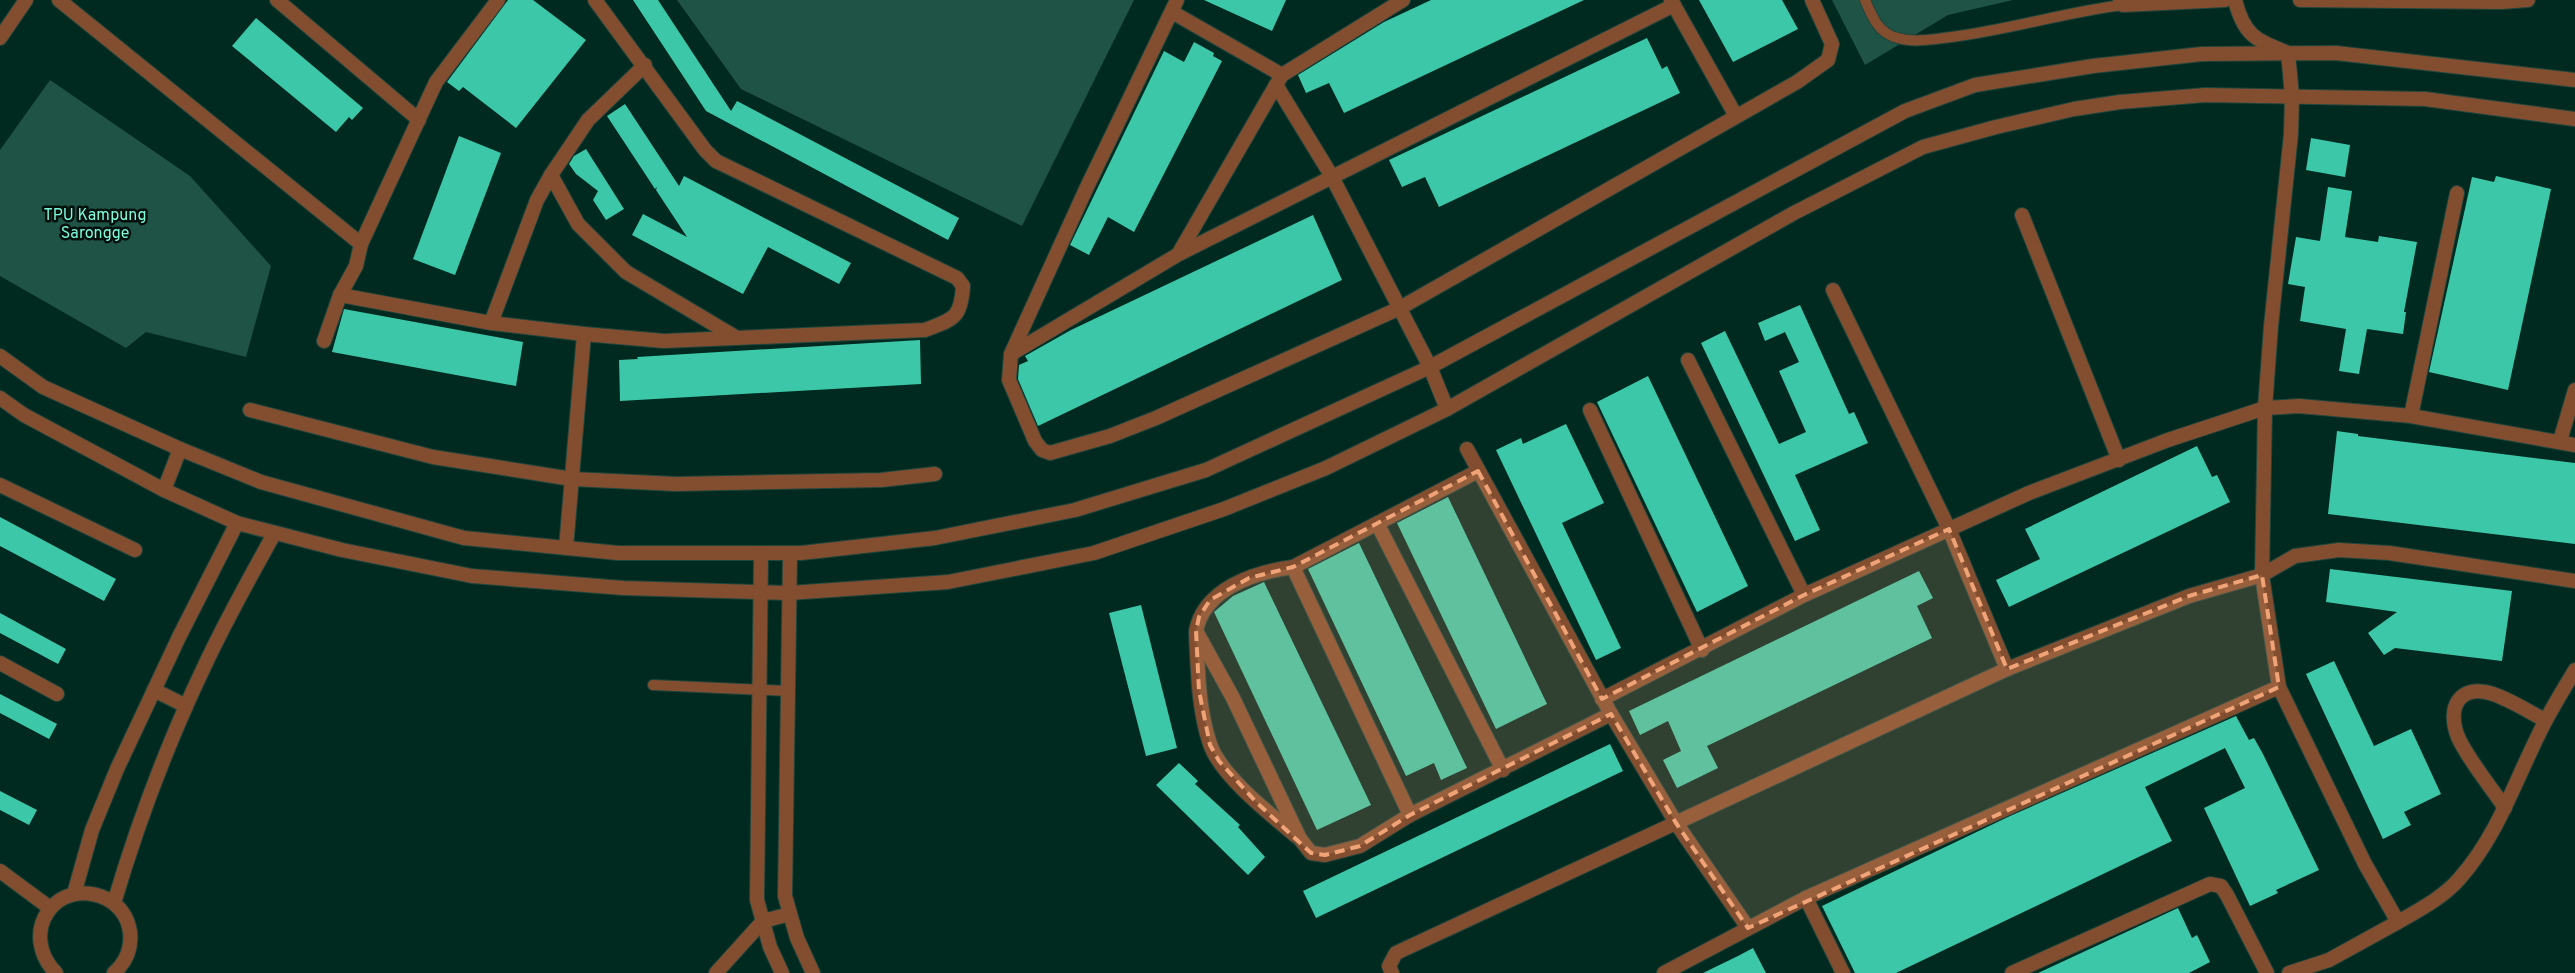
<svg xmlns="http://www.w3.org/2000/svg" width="2575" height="973" font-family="Overpass,sans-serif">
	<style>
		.green { fill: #1e5346 }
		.building { fill: #3cc8a8 }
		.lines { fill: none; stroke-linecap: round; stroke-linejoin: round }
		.service-casing { stroke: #1f453c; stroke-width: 12 }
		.minor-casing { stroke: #1f453c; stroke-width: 16 }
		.service { stroke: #824e2f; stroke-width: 10 }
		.minor { stroke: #824e2f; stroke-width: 14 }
		.marked { fill: #efa377; fill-opacity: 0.2; stroke: #efa377; stroke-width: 4; stroke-dasharray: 10 6; stroke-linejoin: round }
		.labels { text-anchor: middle; stroke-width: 5; stroke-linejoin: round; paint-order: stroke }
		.park-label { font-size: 16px; fill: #7bfcdb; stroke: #020f0b }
	</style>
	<rect width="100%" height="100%" fill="#002920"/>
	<g class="green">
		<polygon points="677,0 1134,0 1022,226 741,89"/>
		<polygon points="1832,0 2013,0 1948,15 1865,65"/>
		<polygon points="50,80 190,176 271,266 246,357 146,332 126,348 0,276 0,150"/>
	</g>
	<g class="building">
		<polygon points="508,0 533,0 586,40 516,128 463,87 459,91 447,82"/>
		<polygon points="633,0 658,0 731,111 737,101 959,218 948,240 706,111"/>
		<polygon points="1204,0 1286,0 1272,31"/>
		<polygon points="1431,0 1584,0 1344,113 1329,83 1306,93 1298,75 1384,22"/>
		<polygon points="1699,0 1782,0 1798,29 1733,62"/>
		<polygon points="256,18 363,108 352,120 349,117 336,132 232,46"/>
		<polygon points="1647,38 1662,69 1667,66 1680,93 1439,207 1425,177 1402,187 1389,160"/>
		<polygon points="1194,42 1214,53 1213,56 1222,61 1134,232 1108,217 1089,255 1070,245 1164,51 1184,62"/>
		<polygon points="625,104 679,186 684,176 851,263 839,284 768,247 743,294 632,235 643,214 687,237 656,190 657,187 655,189 607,116"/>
		<polygon points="459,136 501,153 455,275 413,259"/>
		<polygon points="2311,138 2350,145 2345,177 2306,170"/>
		<polygon points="586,149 624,209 606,220 593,200 598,191 576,174 569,164 574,156"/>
		<polygon points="2496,176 2551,189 2508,390 2429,372 2472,177 2494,182"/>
		<polygon points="2328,187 2352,191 2345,237 2378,242 2379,236 2417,242 2404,312 2406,312 2403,334 2367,329 2359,374 2339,371 2346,329 2300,321 2305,287 2288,284 2296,237 2320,241"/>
		<polygon points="1313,215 1342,280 1038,426 1018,379 1019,365 1028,361 1025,356 1071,330"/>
		<polygon points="1800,305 1849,414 1854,412 1868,443 1795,475 1820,530 1795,541 1701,343 1725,331 1779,444 1806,432 1779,371 1799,362 1785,332 1765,341 1758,323"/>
		<polygon points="344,309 523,342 516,386 332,352"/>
		<polygon points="920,340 921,384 620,401 619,360 638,359 637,357"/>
		<polygon points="1648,376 1748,586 1697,612 1597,402"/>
		<polygon points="1566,424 1604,503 1562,523 1621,648 1596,660 1496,450 1521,438 1523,444"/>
		<polygon points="2337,431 2358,434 2358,436 2575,463 2575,544 2328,514"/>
		<polygon points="2197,446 2212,477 2217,475 2230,502 2009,607 1996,580 2040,559 2025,529"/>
		<polygon points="1448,497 1547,704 1496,729 1397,523"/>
		<polygon points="0,517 116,579 104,601 0,546"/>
		<polygon points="1359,543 1467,768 1441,780 1434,763 1406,776 1308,569"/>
		<polygon points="2330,569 2512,591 2502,661 2395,648 2384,655 2368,633 2397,612 2326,602"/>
		<polygon points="1919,571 1933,598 1917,606 1932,638 1707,746 1718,768 1677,788 1663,760 1681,751 1668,721 1640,735 1629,711"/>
		<polygon points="1264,582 1371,805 1317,830 1214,612 1233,596"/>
		<polygon points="1141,605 1177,748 1146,756 1109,613"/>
		<polygon points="0,613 66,649 58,664 0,633"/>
		<polygon points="2334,661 2374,746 2411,729 2441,794 2404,812 2411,825 2383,839 2306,674"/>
		<polygon points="0,694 57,724 49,739 0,713"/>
		<polygon points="2236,716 2249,740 2254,738 2263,754 2319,870 2276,890 2278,893 2250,906 2204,808 2245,788 2225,748 2145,787 2172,841 1896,973 1855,973 1822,906 2010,816"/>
		<polygon points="1610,744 1623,771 1316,918 1303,891"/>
		<polygon points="1179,763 1198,781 1195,784 1240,825 1238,827 1265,857 1248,875 1156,785"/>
		<polygon points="0,791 37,810 29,825 0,810"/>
		<polygon points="2178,908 2192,938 2197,935 2210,962 2189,973 2038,973"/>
		<polygon points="1753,948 1766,973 1703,973 1738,956"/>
	</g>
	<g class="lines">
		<g class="service-casing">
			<g id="service">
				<path d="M1865 0C1872 17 1879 34 1898 38 1915 43 1934 39 1951 37 2009 30 2065 12 2123 5"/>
				<polyline points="653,685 788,691"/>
			</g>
		</g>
		<g class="minor-casing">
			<g id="minor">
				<polyline points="59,0 361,244"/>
				<polyline points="277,0 419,120"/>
				<polyline points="1177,0 1086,189 1011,354 1009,380 1035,441 1042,450 1050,453 1110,436 1156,418 1400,308 1797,82 1828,60 1832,44 1812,0"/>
				<polyline points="1403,0 1282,75 1276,85 1331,175 1430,367 1447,409"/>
				<polyline points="1671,0 1736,116"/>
				<polyline points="2120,0 2123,5 2225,0"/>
				<path d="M2235 0C2244 36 2256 40 2288 53L2292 96 2291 134 2271 326 2265 408 2262 575 2279 687 2365 864 2398 922 2329 960 2289 973"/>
				<polyline points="2300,0 2501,2 2528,0"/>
				<polyline points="1172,12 1282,75"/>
				<polyline points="0,38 26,0"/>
				<polyline points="551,175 578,224 626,272 737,338"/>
				<polyline points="2022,215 2119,460"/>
				<polyline points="1179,253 1276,85"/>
				<polyline points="1833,290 1949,529 2007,669"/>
				<path d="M340 295 491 323 584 334 664 341 925 330C953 319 961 319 963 286L957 278 716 161 705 150 595 0"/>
				<polyline points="491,323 537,200 551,175 588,120 645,65"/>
				<polyline points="324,341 340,295 356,266 361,244 436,82 498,0"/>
				<polyline points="1011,354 1179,254 1674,5"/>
				<polyline points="0,356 43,387 180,449 261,482 464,538 618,553 801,553 935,538 1075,510 1206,470 1430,367 1905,111 1975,85 2093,66 2202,54 2336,53 2575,80"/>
				<polyline points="1688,360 1804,595"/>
				<polyline points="0,398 24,415 164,490 237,523 342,550 472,576 623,588 789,593 948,582 1094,553 1224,509 1326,468 1447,409 1794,213 1923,147 1996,127 2074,109 2120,102 2205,95 2425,99 2575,119"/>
				<polyline points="250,410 433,457 572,479 676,484 881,480 935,474"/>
				<polyline points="1590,410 1702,650"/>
				<polyline points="2411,416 2457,193"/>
				<polyline points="2560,441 2575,390"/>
				<polyline points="1467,449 1611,714 1676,823 1748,928"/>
				<path d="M1478 471 1293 567C1254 572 1204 589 1196 631L1233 698 1300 839 1311 853 1325 855 1360 846 1410 815 1611 714"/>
				<polyline points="0,485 135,550"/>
				<polyline points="164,490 180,449"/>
				<polyline points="1378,525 1503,770"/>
				<polyline points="566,548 584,334"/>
				<polyline points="761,553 757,900 770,947 782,973"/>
				<polyline points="790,553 785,896 797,938 813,973"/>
				<polyline points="1293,567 1410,815"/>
				<path d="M1196 634C1198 670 1198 709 1210 744 1220 775 1271 815 1296 836"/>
				<polyline points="0,663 57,694"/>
				<polyline points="154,690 186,706"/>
				<polyline points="1602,699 1804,595 2029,493 2168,440 2265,408 2299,406 2411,416 2575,445"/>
				<path d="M2505 808C2491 787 2467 758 2458 737 2446 707 2460 683 2493 694 2511 700 2529 712 2545 720"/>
				<polyline points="0,871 50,908"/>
				<polyline points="74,894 92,830 117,769 179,637 237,523"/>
				<polyline points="1806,898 1843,973"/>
				<path d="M114 903C138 822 168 742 205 665 226 620 250 577 274 534"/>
				<path d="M2398 922C2419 910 2444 897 2460 878 2500 833 2518 772 2546 720 2555 703 2565 687 2575 670"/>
				<path d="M56 973C17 933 56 875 107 899 120 906 128 918 130 932 132 949 126 962 114 973"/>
				<polyline points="716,973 763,921 790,914"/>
				<polyline points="1392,973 1389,966 1396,953 2007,669 2189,596 2262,575 2295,556 2339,550 2389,553 2575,581"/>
				<polyline points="1664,973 1806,898 2279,687"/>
				<polyline points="2012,973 2210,884 2221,886 2227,895 2267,973"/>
			</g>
		</g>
		<use href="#service" class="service"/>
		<use href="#minor" class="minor"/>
	</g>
	<path class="marked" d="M1478 471 1602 699 1804 595 1949 529 2007 669 2189 596 2262 575 2279 687 1748 928 1676 823 1611 714 1410 815 1360 846 1325 855 1311 853 1256 802 1219 761 1210 745 1199 691 1196 631 1199 617 1210 600 1249 578 1293 567Z"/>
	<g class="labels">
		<g class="park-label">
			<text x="95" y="220">TPU Kampung<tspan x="95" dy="18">Sarongge</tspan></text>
		</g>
	</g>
</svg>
